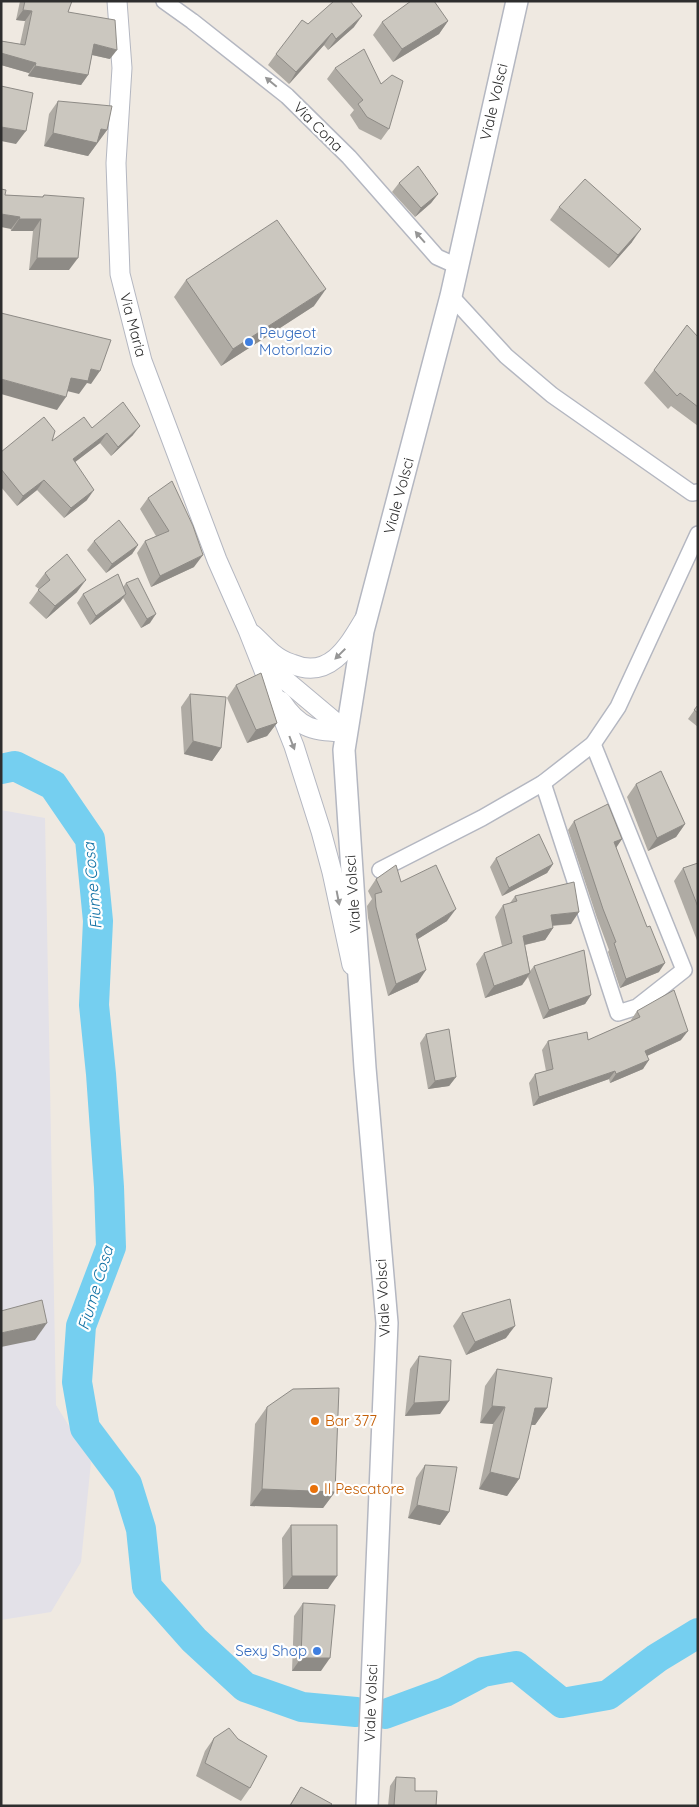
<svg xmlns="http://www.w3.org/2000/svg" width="699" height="1807" font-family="Quicksand,sans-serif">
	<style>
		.industrial { fill: #e3e1e8 }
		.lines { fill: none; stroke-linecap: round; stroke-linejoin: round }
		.river { stroke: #75cff0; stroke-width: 30 }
		.minor-casing { stroke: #b4b7c1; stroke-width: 18 }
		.tertiary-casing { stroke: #b4b7c1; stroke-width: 21 }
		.secondary-casing { stroke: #b4b7c1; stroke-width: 24 }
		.minor { stroke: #fff; stroke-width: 15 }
		.tertiary { stroke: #fff; stroke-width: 19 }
		.secondary { stroke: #fff; stroke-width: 21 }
		.wall { fill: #afaba4 }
		.shaded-wall { fill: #8e8b86 }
		.building { fill: #cbc7bf; stroke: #8e8b86 }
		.oneway { fill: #969696 }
		.shop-dot { fill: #3f7fe0; stroke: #fff; stroke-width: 2 }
		.food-dot { fill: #e8710a; stroke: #fff; stroke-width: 2 }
		.labels { text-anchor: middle; stroke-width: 4.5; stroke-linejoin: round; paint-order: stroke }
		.street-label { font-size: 15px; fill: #2e2e2e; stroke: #fff }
		.shop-label { font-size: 15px; fill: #366cbe; stroke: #fff; text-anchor: start }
		.food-label { font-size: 15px; fill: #c56008; stroke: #fff; text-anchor: start }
		.water-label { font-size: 16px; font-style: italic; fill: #0d6fa3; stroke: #fff }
	</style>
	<rect width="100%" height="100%" fill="#efe9e1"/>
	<polygon class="industrial" points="1,810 45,818 56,1405 91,1462 81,1562 51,1612 1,1620"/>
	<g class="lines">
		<g class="river">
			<polyline points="1,769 15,766 53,785 90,839 98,921 94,1005 101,1074 109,1187 111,1247 81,1326 77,1382 85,1428 127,1484 141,1529 147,1587 194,1640 245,1687 302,1707 356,1712"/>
			<polyline points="385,1714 445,1692 483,1672 516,1666 562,1703 608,1695 657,1658 698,1633"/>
		</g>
		<g class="minor-casing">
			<g id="minor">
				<polyline points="164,1 192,21 287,96 349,157 437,257 457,266"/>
				<polyline points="451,296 506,356 552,395 692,493 698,492"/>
				<polyline points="543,783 618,1013 637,1007 684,970 593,744"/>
				<polyline points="380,870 482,818 543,783 593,744 618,707 698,534"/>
			</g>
		</g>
		<g class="tertiary-casing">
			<g id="tertiary">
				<polyline points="117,1 122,68 116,163 120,274 142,361 217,560 248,630 294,746 321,831 332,872 352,965"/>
				<path d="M252 634C259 640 265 647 272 653 278 658 285 662 292 664 329 680 348 647 364 620"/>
				<polyline points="264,653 285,680 347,732"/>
				<path d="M281 701C300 730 314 731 347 732"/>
			</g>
		</g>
		<g class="secondary-casing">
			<polyline id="secondary" points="367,1806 387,1323 365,1068 344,750 363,631 451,296 517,1"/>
		</g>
		<use href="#minor" class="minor"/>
		<use href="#tertiary" class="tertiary"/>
		<use href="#secondary" class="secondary"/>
	</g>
	<g class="wall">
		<polygon points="20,1 72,1 68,12 110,59 92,55 88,75 81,85 28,76 29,73 1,65 1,41 20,44 25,21 16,20"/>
		<polygon points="448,21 439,34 393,62 373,35 382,22"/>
		<polygon points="308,24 354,27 328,50 324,45 289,84 268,65 276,54"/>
		<polygon points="335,68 389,129 381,140 359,129 350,115 354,110 327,79"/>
		<polygon points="58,101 107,130 88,156 44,146 49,114"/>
		<polygon points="399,183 438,194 431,203 415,217 392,192"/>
		<polygon points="5,195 42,197 44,195 69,270 29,270 33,231 11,231"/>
		<polygon points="559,207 632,242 609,268 550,220"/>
		<polygon points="186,280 314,306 221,366 174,297"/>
		<polygon points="698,337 698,426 671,406 668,409 644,383 654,370"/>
		<polygon points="92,428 133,435 111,456 100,443 75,462 87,500 64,518 37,490 17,506 1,487 1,452 52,441"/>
		<polygon points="148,498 194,567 151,587 137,553 145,541 156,536 140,509"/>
		<polygon points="94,541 138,545 132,554 106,573 87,550"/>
		<polygon points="45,573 77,592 46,619 29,603 39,589 35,586"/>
		<polygon points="126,583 150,623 141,628 123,598 120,602 90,625 77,603 83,594 123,587"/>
		<polygon points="236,685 277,723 267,736 247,743 227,698"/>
		<polygon points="190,694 221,748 212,761 184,754 181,707"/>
		<polygon points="698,705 698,727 688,719"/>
		<polygon points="636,784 685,824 676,837 648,851 627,797"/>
		<polygon points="574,821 622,839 616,847 659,972 620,988 608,952 609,950 597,918 568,830"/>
		<polygon points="496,858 553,864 547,873 502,896 490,867"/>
		<polygon points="698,863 698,943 674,881 683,868"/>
		<polygon points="376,879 401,882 447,921 418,939 418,982 388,996 368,918 367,906 372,899 368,891"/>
		<polygon points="515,896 571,924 553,926 553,928 545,940 525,945 530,971 534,966 591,995 585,1004 543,1019 528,977 522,985 485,998 476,964 484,953 502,946 495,917 503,905 510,903"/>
		<polygon points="637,1011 681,1040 647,1056 643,1069 610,1083 609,1079 533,1106 529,1083 535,1074 546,1071 542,1050 548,1041 588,1040 631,1021 631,1020"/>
		<polygon points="426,1034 456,1077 449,1086 428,1089 420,1043"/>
		<polygon points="462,1313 506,1338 466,1355 453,1326"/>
		<polygon points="419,1356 440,1414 405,1416 410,1369"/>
		<polygon points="497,1369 547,1408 535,1425 531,1425 519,1479 507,1496 479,1489 493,1424 480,1423 485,1386"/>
		<polygon points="267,1407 335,1492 323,1508 250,1506 255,1424"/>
		<polygon points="425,1465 449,1512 440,1525 408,1518 416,1478"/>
		<polygon points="291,1525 328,1589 283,1589 282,1538"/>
		<polygon points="303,1603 321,1671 292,1671 294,1616"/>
		<polygon points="214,1738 250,1788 241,1801 196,1776 205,1751"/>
		<polygon points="396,1777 415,1791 436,1806 388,1806 390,1786"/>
		<polygon points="301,1787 330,1806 289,1806"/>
	</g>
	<g class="shaded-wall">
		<polygon points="23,10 32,11 25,21 16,20"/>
		<polygon points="362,16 354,27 328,50 336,39"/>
		<polygon points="448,21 439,34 393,62 402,49"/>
		<polygon points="332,33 324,45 289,84 296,72"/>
		<polygon points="94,44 117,50 110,59 88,54"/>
		<polygon points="1,53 36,63 29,73 1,65"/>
		<polygon points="35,66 88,75 81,85 28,76"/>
		<polygon points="1,127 26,131 16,144 1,141"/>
		<polygon points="101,129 107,130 88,156 44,146 53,133"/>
		<polygon points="438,194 431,203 415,217 421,208"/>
		<polygon points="1,214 20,217 11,229 1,227"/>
		<polygon points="19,219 41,219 33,231 11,231"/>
		<polygon points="641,229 632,242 609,268 618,255"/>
		<polygon points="37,258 78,258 69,270 29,270"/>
		<polygon points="326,289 314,306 221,366 233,349"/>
		<polygon points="91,369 100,371 91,384 87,383 79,394 63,390 71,378"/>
		<polygon points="1,379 66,397 57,410 1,394"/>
		<polygon points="140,426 133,435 111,456 118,447"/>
		<polygon points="107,433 100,443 66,469 73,459"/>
		<polygon points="44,480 37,490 17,506 23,496"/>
		<polygon points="94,490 87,500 64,518 71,508"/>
		<polygon points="138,545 132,554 106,573 112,564"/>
		<polygon points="203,555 194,567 151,587 160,576"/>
		<polygon points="86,580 77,592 46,619 55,606"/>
		<polygon points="126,594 120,602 90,625 96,616"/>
		<polygon points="156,614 150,623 141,628 147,619"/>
		<polygon points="277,723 267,736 247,743 256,730"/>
		<polygon points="193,741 221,748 212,761 184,754"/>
		<polygon points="685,824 676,837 648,851 657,838"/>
		<polygon points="622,839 616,848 614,842"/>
		<polygon points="553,864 547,873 502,896 509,888"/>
		<polygon points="456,909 447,921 408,945 416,934"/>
		<polygon points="579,912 571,924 543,926 551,915"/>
		<polygon points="553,928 545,940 515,947 523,936"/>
		<polygon points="665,963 659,972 620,988 626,979"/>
		<polygon points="426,970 418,982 388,996 396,984"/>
		<polygon points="530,973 522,985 485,998 494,986"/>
		<polygon points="591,995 585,1004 543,1019 549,1010"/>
		<polygon points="688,1031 681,1040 638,1060 645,1051"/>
		<polygon points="649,1060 643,1069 610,1083 616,1074"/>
		<polygon points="615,1071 609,1079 533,1106 539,1097"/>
		<polygon points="456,1077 449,1086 428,1089 435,1081"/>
		<polygon points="47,1323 35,1340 1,1347 1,1333"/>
		<polygon points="515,1326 506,1338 466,1355 475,1342"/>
		<polygon points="449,1401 440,1414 405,1416 414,1403"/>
		<polygon points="492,1406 505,1407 493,1424 480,1423"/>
		<polygon points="535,1408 547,1408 535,1425 523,1425"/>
		<polygon points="490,1472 519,1479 507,1496 479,1489"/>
		<polygon points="262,1489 335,1492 323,1508 250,1506"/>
		<polygon points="417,1505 449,1512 440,1525 408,1518"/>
		<polygon points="292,1576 337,1576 328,1589 283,1589"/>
		<polygon points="301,1658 330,1658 321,1671 292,1671"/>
	</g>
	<g class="building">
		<polygon points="25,1 72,1 68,12 115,20 117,50 94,44 88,75 35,66 36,63 1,53 1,41 25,45 32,11 23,10"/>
		<polygon points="334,1 350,1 362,16 336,39 332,33 296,72 276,54 302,20 308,24"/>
		<polygon points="411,1 434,1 448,21 402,49 382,22"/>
		<polygon points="364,49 381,84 392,75 403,81 389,129 367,117 358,104 363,100 335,68"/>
		<polygon points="1,86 33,93 26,131 1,127"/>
		<polygon points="58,101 112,106 107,130 101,129 97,143 53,133"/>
		<polygon points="418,166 438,194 421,208 399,183"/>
		<polygon points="585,179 641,229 618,255 559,207"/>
		<polygon points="1,189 6,190 5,195 43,197 44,195 84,198 78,258 37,258 41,219 19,219 20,217 1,214"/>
		<polygon points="277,220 326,289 233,349 186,280"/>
		<polygon points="1,313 111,340 100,371 91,369 88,381 71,378 66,397 1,379"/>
		<polygon points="687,325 698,337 698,407 680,393 677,396 654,370"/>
		<polygon points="123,402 140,426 118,447 107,433 73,459 94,490 71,508 44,480 23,496 1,469 1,452 44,417 55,431 52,441 84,417 92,428"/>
		<polygon points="172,481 193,526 203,555 160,576 145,541 169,531 148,498"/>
		<polygon points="119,520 138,545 112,564 94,541"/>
		<polygon points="67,554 86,580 55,606 38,590 50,580 45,573"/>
		<polygon points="118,574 126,594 96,616 83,594"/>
		<polygon points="138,578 156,614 147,619 126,583"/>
		<polygon points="261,673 277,723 256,730 236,685"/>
		<polygon points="190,694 226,697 221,748 193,741"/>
		<polygon points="698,705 698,713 694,710"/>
		<polygon points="661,771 685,824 657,838 636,784"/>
		<polygon points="608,804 622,839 614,842 647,927 650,926 665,963 626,979 614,943 616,942 603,909 574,821"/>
		<polygon points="539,834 553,864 509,888 496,858"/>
		<polygon points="698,863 698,907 683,868"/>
		<polygon points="396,865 401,882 436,865 456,909 416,934 426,970 396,984 376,907 375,894 382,892 376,879"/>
		<polygon points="574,882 579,912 551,915 553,928 523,936 530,973 494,986 484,953 512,943 503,905 517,901 515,896"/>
		<polygon points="584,950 591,995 549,1010 534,966"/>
		<polygon points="674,990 688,1031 645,1051 649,1060 616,1074 615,1071 539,1097 535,1074 553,1069 548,1041 587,1032 588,1040 640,1017 637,1011"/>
		<polygon points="449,1029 456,1077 435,1081 426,1034"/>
		<polygon points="510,1299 515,1326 475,1342 462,1313"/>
		<polygon points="42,1300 47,1323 1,1333 1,1311"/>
		<polygon points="419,1356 451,1360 449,1401 414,1403"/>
		<polygon points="497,1369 552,1378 547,1408 535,1408 519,1479 490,1472 505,1407 492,1406"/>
		<polygon points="339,1388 335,1492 262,1489 267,1407 293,1389"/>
		<polygon points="425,1465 457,1467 449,1512 417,1505"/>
		<polygon points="291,1525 337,1525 337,1576 292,1576"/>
		<polygon points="303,1603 335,1605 330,1658 301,1658"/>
		<polygon points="229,1728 238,1739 267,1756 250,1788 205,1763 214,1738"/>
		<polygon points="396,1777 415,1778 415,1791 437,1791 436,1806 394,1806"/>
		<polygon points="301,1787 332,1804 330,1806 290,1806"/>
	</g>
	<defs><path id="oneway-solid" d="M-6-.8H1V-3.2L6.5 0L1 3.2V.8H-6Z" transform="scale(1.25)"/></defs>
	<g class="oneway">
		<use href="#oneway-solid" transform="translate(271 82) rotate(-140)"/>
		<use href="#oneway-solid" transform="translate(420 237) rotate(-131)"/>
		<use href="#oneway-solid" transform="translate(340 654) rotate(135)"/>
		<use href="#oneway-solid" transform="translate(292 743) rotate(69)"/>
		<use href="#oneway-solid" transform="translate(338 898) rotate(79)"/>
	</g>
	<g class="shop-dot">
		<circle cx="249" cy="342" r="5"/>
		<circle cx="317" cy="1651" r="5"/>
	</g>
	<g class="food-dot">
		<circle cx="315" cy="1421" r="5"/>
		<circle cx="314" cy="1489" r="5"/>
	</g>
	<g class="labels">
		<g class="street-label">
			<text transform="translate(494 102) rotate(-77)" y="5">Viale Volsci</text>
			<text transform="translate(318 127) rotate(45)" y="5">Via Cona</text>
			<text transform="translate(133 325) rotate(75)" y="5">Via Maria</text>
			<text transform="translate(399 496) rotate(-75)" y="5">Viale Volsci</text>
			<text transform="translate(353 894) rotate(-94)" y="5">Viale Volsci</text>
			<text transform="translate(383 1298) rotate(-93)" y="5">Viale Volsci</text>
			<text transform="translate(371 1703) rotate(-88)" y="5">Viale Volsci</text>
		</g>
		<g class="shop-label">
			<text x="259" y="338">Peugeot<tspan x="259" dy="17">Motorlazio</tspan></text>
			<text x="307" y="1656" text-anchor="end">Sexy Shop</text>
		</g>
		<g class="food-label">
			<text x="325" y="1426">Bar 377</text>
			<text x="324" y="1494">Il Pescatore</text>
		</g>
		<g class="water-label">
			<text transform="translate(92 886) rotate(-95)" y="6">Fiume Cosa</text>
			<text transform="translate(95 1288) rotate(-73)" y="6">Fiume Cosa</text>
		</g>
	</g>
	<rect width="699" height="1807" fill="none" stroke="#2e2e2e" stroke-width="5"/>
</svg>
